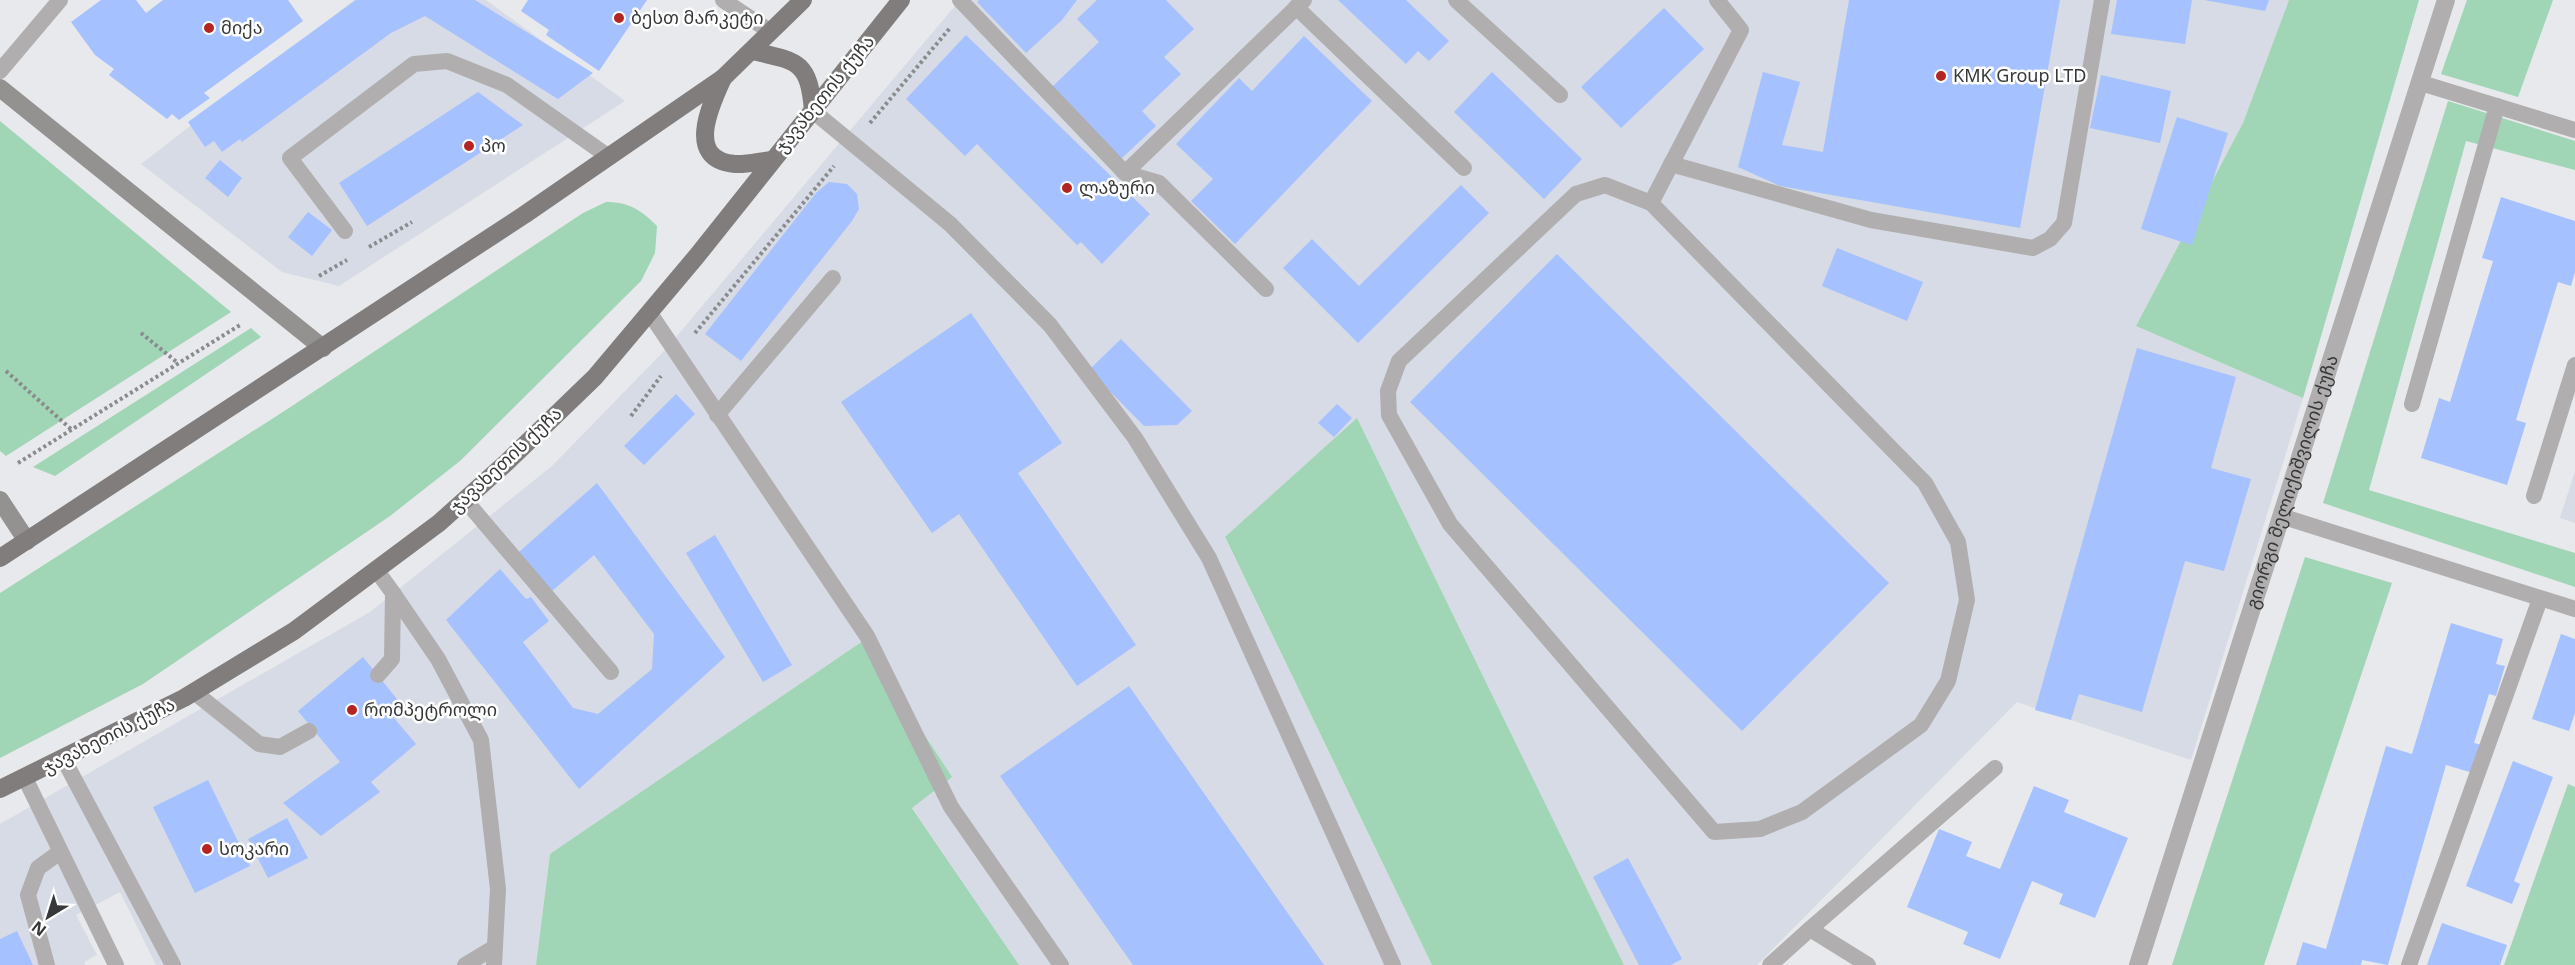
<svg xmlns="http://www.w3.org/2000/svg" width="2575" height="965" font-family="Georgia,'Noto Sans Georgian',serif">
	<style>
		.built { fill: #d6dbe5 }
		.green { fill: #a0d5b5 }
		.building { fill: #a6c1ff }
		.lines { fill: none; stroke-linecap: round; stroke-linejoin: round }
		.path { stroke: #898b8d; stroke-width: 4; stroke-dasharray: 3 3; stroke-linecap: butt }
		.lane { stroke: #b0aeae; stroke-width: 16 }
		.street { stroke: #b0aeae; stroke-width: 18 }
		.secondary { stroke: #949291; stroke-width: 18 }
		.primary { stroke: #807d7c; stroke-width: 18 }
		.poi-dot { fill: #b42521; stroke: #fff; stroke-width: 2 }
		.labels { text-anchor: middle; stroke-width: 5; stroke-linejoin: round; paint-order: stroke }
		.poi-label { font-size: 18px; fill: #373839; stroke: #fff; text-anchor: start }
		.street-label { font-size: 18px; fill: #373839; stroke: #fff }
	</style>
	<rect width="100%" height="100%" fill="#e7e9ec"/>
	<g class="built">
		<polygon points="354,0 486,0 625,101 339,286 282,272 141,164"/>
		<polygon points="960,0 2289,0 2243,123 2136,326 2303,398 2191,760 2017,702 1757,965 1624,965 1357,418 1225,538 1432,965 1019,965 912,807 550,854 536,965 156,965 120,892 76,915 97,955 84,962 85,965 0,965 0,824 370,612 552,466 666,349"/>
		<polygon points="2575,471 2575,523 2560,518"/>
	</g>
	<g class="green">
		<polygon points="2289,0 2419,0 2303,398 2136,326 2243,123"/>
		<polygon points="2467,0 2553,0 2518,97 2441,74"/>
		<polygon points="2448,101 2575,141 2575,170 2466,141 2369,490 2575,553 2575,587 2323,503"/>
		<polygon points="0,121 231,312 6,456 0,451"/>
		<path d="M606 202C629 202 641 210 657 226L655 253 641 281 460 461 390 516 143 684 0 758V593L289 408 583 213Z"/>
		<polygon points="251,328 261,337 55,476 33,467"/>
		<polygon points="1357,418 1624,965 1432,965 1225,537"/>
		<polygon points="2305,557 2392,583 2264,965 2172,965"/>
		<polygon points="863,641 952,777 912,808 1019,965 536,965 550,854"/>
		<polygon points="2568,784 2575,787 2575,965 2504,965"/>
	</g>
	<g class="building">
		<polygon points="101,0 136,0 146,13 163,0 288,0 303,21 204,93 210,98 179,120 172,114 167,119 109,75 114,69 95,55 71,22"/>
		<polygon points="356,0 475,0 593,73 558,99 425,16 391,33 242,142 240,139 222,152 214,141 205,147 188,122"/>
		<polygon points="528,0 647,0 599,71 546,35 549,30 521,11"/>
		<polygon points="979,0 1077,0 1062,20 1026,53 977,2"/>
		<polygon points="1097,0 1166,0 1194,29 1164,57 1181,74 1142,111 1156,126 1121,159 1052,87 1099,42 1077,19"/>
		<polygon points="1338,0 1406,0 1449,41 1429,61 1418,51 1406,64"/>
		<polygon points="1849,0 2060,0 2020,228 1780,186 1738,167 1763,72 1800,82 1782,145 1823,152"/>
		<polygon points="2117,0 2192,0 2185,44 2111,34"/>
		<polygon points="2204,0 2269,0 2265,11"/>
		<polygon points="1664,8 1704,49 1621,128 1581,87"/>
		<polygon points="966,35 1150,214 1102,264 1081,242 1077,245 977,144 965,156 906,99"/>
		<polygon points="1304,36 1372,101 1235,244 1191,201 1213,179 1176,144 1239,78 1252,91"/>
		<polygon points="1492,72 1582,159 1544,199 1454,112"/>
		<polygon points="2101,75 2171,91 2160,143 2090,128"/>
		<polygon points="478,92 523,125 367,226 339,183"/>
		<polygon points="2177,117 2228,133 2192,245 2141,229"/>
		<polygon points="220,160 242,178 228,197 205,178"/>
		<polygon points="829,182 847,184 857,194 859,209 852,221 741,361 705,334 816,193"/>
		<polygon points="1461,185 1489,213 1358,343 1283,268 1312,239 1359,286"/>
		<polygon points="2501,197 2575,221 2575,272 2571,286 2558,282 2516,420 2526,423 2507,485 2421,458 2439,398 2450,402 2493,261 2482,258"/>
		<polygon points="308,212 332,230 312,256 288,237"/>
		<polygon points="1837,248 1923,282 1907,321 1822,286"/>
		<polygon points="1557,254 1889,583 1742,731 1410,402"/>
		<polygon points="971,313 1062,443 1018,473 1136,645 1077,686 959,514 932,533 841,402"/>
		<polygon points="1121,339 1192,411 1177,425 1144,426 1089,370"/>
		<polygon points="2137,348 2236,377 2211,468 2251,479 2224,571 2185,561 2142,712 2079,694 2071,720 2035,710"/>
		<polygon points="676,394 695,414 644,465 624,446"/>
		<polygon points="1337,404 1352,418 1334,437 1318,423"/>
		<polygon points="597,483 725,657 579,789 446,620 500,569 526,599 531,597 549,621 523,642 573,708 598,714 652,669 654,634 594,555 552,591 519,552"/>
		<polygon points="715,535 792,665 763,682 686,553"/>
		<polygon points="2451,623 2503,639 2496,664 2505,666 2496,696 2489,694 2474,743 2482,745 2473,773 2446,765 2388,965 2362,960 2361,965 2296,965 2303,942 2326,949 2386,746 2412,754"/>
		<polygon points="2561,634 2575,639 2575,713 2569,731 2532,719"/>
		<polygon points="363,657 405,709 394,718 416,744 371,782 380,792 321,836 283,803 340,762 298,711"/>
		<polygon points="1129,686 1324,965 1133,965 1000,776"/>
		<polygon points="2513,761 2553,777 2514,881 2520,884 2512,904 2466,886"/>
		<polygon points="208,780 250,866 195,893 153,807"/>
		<polygon points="2034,786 2069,800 2064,812 2128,838 2095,918 2059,904 2063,894 2032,881 2000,959 1963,944 1968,932 1907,907 1939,829 1972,842 1966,856 2000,869"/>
		<polygon points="287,818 308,858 268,878 248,839"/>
		<polygon points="1628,858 1682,959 1671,965 1639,965 1593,877"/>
		<polygon points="2442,923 2507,945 2500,965 2427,965"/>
		<polygon points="17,931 33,965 0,965 0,939"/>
	</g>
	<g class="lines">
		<g class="path">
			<polyline points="870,123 950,28"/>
			<polyline points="369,247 412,222"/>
			<polyline points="319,276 347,260"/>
			<polyline points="141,333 178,363"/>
			<polyline points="695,333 834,166"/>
			<polyline points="6,371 72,430"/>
			<polyline points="631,416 661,376"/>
			<polyline points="18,463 240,325"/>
		</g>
		<g class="lane">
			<polyline points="723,0 771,32"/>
			<polyline points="960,0 1125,173 1159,183 1266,289"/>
			<polyline points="1456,0 1560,95"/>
			<polyline points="1296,7 1464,168"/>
			<polyline points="0,71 60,0"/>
			<polyline points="2421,83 2575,130"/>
			<polyline points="813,111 950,224 1050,325 1135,438 1209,558 1393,965"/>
			<polyline points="1671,164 1871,220 2033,248 2050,239 2064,223 2102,0"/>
			<polyline points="1125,173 1304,0"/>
			<polygon points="1605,185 1651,203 1925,483 1958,542 1967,600 1948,681 1921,725 1802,812 1760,829 1714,832 1450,524 1389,415 1388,391 1399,361 1576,194"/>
			<polyline points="1651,203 1741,30 1717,0"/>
			<polyline points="345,231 290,158 414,64 447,61 507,85 609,157"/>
			<polyline points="649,312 867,636 951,807 1061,965"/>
			<polyline points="2412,404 2497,106"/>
			<polyline points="717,415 833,278"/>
			<polyline points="2534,496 2575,365"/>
			<polyline points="465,500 611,672"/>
			<polyline points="2281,516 2575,609"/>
			<polyline points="377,571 393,593 392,659 378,675"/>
			<polyline points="393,593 438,659 481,740 498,889 494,965"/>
			<polyline points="194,692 259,744 280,747 309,731"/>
			<polyline points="63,758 173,965"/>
			<polyline points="25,778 116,965"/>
			<polyline points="47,965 28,895 38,868 60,852"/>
			<polyline points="465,965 495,947"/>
			<polyline points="1770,965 1810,929"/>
			<polyline points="1868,965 1810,929 1995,768"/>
			<polyline points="2409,965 2540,599"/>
		</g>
		<path class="street" id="s1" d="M2138 965 2446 0"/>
		<g class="secondary">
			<polyline points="0,88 323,348"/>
			<polyline points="0,500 27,541"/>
		</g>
		<g class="primary">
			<path d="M752 51C798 61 809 61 813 111"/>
			<path d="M723 78C711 104 684 160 735 164 747 165 760 161 772 160"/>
			<polyline points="0,558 524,215 723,78 803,0"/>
			<polyline points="0,789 184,698 294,631 439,523 506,463 595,377 696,257 901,0"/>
		</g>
	</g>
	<g class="poi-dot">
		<circle cx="619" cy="18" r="6"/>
		<circle cx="209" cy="28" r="6"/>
		<circle cx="1941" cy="76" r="6"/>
		<circle cx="469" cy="146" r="6"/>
		<circle cx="1067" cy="188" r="6"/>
		<circle cx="352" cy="710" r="6"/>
		<circle cx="207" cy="849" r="6"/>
	</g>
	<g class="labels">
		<g class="poi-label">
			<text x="631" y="24">ბესთ მარკეტი</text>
			<text x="221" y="34">მიქა</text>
			<text x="1953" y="82">KMK Group LTD</text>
			<text x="481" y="152">პო</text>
			<text x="1079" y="194">ლაზური</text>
			<text x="364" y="716">რომპეტროლი</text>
			<text x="219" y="855">სოკარი</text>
		</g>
		<g class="street-label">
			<text transform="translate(825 94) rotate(-51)" y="6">ჯავახეთის ქუჩა</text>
			<text transform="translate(506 460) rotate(-43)" y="6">ჯავახეთის ქუჩა</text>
			<text dy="6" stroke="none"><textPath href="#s1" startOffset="507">გიორგი მელიქიშვილის ქუჩა</textPath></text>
			<text transform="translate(109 736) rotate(-27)" y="6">ჯავახეთის ქუჩა</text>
		</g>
	</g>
	<g transform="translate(48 917) rotate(218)" stroke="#ffffff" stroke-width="4.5" paint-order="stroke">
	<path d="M0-4.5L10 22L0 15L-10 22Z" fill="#373839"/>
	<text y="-9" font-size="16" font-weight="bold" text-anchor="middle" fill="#373839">N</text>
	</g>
</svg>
